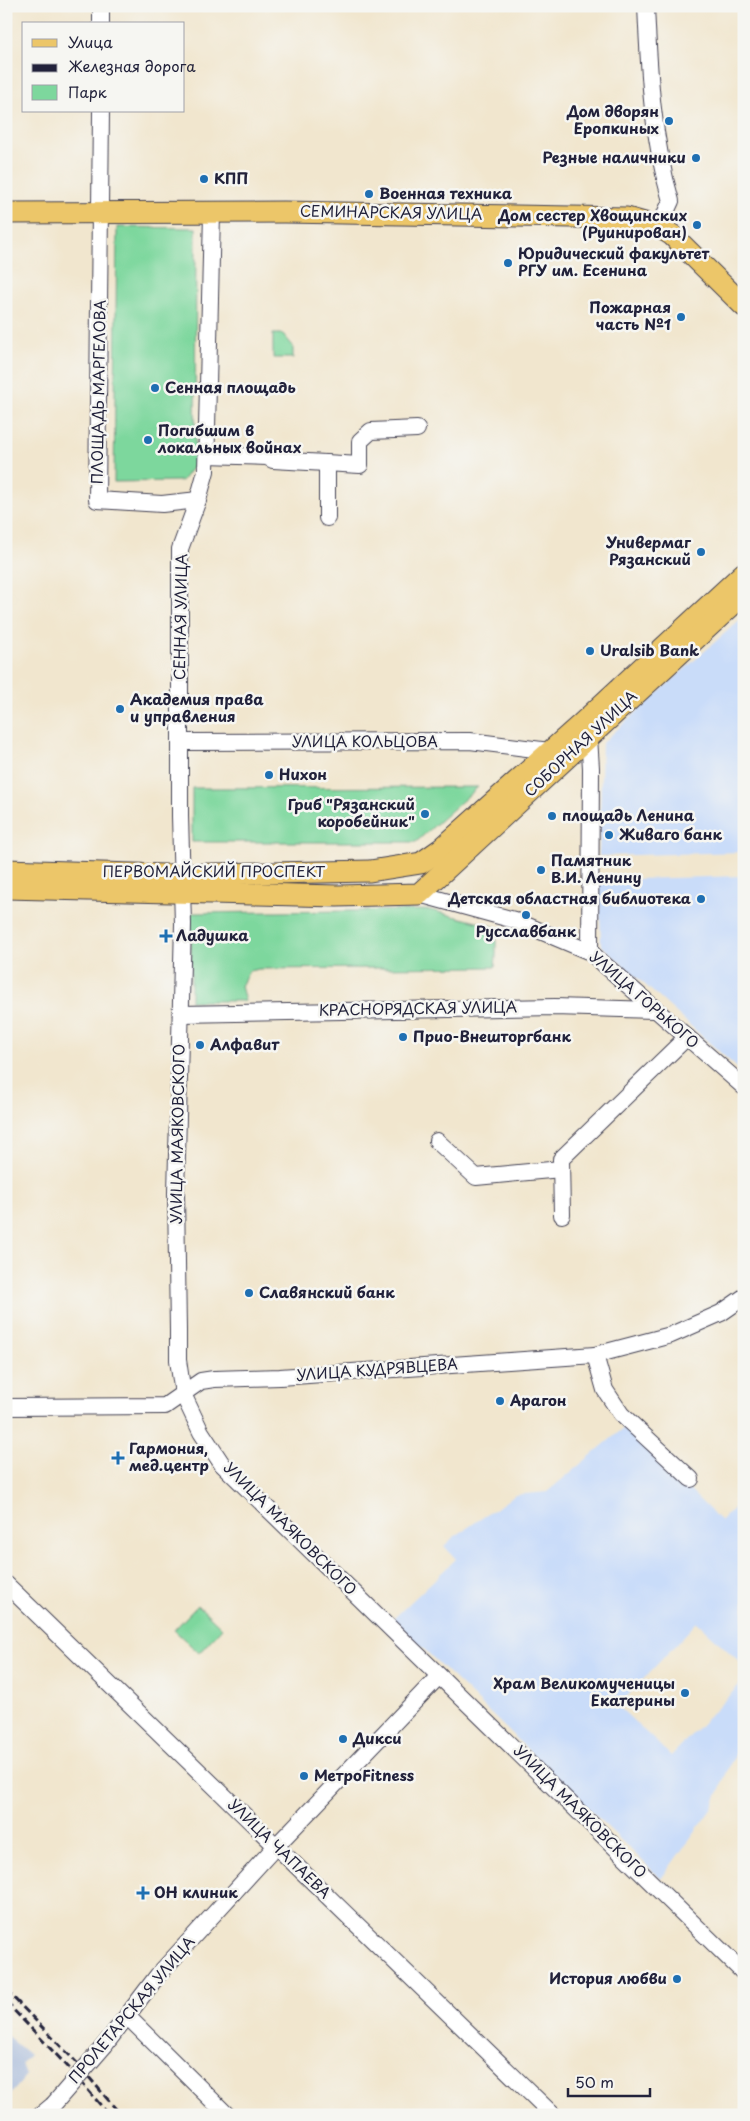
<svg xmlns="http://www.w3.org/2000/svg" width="750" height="2121" font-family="'Playpen Sans',sans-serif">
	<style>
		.built { fill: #c9dcf9 }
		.industrial { fill: #b6c5de }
		.green { fill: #7dd79d; stroke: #507c6c }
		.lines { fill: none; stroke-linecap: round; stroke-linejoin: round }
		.minor-casing { stroke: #413f51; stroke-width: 18 }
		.major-casing { stroke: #413f51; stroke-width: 23 }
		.minor { stroke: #fff; stroke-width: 16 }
		.major { stroke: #ecc669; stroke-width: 21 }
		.rail { stroke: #22223b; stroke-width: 3; stroke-dasharray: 8 4; stroke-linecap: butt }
		.minor-bridge-casing { stroke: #413f51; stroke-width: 18; stroke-linecap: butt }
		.minor-bridge { stroke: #fff; stroke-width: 16 }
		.poi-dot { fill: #1f6fb2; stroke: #f6f6f2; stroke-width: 2 }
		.labels { text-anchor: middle; stroke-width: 5; stroke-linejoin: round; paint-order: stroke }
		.poi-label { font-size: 15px; font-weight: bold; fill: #22223b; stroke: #f6f6f2; text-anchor: start }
		.street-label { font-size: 15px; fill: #22223b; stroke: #f6f6f2 }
	</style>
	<rect width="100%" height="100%" fill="#f6f6f2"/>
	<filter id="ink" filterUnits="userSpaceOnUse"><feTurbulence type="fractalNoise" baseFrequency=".02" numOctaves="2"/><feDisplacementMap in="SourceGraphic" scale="10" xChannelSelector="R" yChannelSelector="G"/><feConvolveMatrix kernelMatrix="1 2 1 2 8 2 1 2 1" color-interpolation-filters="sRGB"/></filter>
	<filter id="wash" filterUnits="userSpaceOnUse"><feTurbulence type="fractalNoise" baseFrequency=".0096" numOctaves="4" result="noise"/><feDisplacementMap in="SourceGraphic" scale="20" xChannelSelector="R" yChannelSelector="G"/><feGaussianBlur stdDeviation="1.12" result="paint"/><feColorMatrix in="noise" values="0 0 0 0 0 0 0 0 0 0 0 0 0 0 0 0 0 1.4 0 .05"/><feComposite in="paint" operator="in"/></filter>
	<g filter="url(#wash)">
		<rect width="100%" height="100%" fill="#f1e6ce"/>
		<g class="built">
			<polygon points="744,616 744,852 599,856 602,743"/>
			<polygon points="744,876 744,1074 601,945 599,880"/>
			<polygon points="625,1427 721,1521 744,1497 744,1666 697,1622 618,1706 671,1756 744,1680 744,1738 731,1762 712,1808 661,1879 393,1619 456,1559 444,1546 454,1537 515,1495 547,1492"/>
		</g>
		<polygon class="industrial" points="6,2035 30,2055 22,2063 26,2076 6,2100"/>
		<g class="green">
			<polygon points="117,227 196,228 195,464 182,481 114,482"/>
			<polygon points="273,334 283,334 293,346 293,358 273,358"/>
			<polygon points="478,787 416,842 192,842 192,788"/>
			<polygon points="430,910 496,927 496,957 495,967 259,969 249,971 241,986 245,1001 191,1001 191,913"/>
			<polygon points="198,1605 222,1628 199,1653 174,1630"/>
		</g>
	</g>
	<g filter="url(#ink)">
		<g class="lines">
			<g class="minor-casing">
				<g id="minor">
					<polyline points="101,6 101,24"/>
					<path d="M646 6C649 73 652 137 671 201L659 227"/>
					<polyline points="101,111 97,500 162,504 198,500"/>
					<polyline points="212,213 206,471 198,500 180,549 180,816 183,924 176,1193 178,1330 178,1360 183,1394 201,1432 222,1464 744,1973"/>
					<polyline points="207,455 267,457 273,460 360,465 360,441 371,431 417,429"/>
					<polyline points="327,463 327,518"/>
					<polyline points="589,737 591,768 590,952"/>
					<polyline points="180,742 470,741 550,751"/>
					<polyline points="419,894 514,920 590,952 744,1087"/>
					<polyline points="181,1014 555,1007 654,1010"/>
					<polyline points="437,1141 476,1177 561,1169"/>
					<polyline points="562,1215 561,1159 687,1037"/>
					<polyline points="595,1355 605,1390 621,1414 691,1479"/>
					<polyline points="6,1407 165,1406 201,1381 214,1379 280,1377 595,1355 671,1335 721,1313 744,1297"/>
					<polyline points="6,1584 553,2115"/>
					<polyline points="127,2016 227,2115"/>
					<polyline points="105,2045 158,1975 276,1846 439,1676"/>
					<polyline points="41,2115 53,2105"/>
				</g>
			</g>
			<g class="major-casing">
				<g id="major">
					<polyline points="6,213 284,212 627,218 659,227 672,235 744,306"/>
					<polyline points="6,870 165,875 370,871 421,863 441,849 581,724 744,573"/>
					<polyline points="6,888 337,896 419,894 744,594"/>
				</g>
			</g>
			<use href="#minor" class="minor"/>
			<use href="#major" class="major"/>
			<g class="rail">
				<polyline points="6,1990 77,2063 121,2115"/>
				<polyline points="6,2002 70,2069 109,2115"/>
			</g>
			<g class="minor-bridge-casing">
				<polyline id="minor-bridge" points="53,2105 105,2045"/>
			</g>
			<use href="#minor-bridge" class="minor-bridge"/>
		</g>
	</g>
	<g class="poi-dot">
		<circle cx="669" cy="121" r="5"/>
		<circle cx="696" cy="158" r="5"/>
		<circle cx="204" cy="179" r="5"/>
		<circle cx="369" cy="194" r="5"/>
		<circle cx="697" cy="225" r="5"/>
		<circle cx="508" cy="263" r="5"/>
		<circle cx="681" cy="317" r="5"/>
		<circle cx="155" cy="388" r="5"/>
		<circle cx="148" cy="440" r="5"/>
		<circle cx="701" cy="552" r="5"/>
		<circle cx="590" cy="651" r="5"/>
		<circle cx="120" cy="709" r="5"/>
		<circle cx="269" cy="775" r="5"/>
		<circle cx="425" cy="814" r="5"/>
		<circle cx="552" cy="816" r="5"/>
		<circle cx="609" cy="835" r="5"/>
		<circle cx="541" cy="870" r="5"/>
		<circle cx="701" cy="899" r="5"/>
		<circle cx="526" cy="915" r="5"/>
		<path d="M163.5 928.5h5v5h5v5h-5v5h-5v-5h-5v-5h5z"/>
		<circle cx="403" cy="1037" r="5"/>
		<circle cx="200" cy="1045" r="5"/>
		<circle cx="249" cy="1293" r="5"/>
		<circle cx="500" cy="1401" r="5"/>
		<path d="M115.5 1450.5h5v5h5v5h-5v5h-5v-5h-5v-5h5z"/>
		<circle cx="685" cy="1693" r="5"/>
		<circle cx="343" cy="1739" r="5"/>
		<circle cx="304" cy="1776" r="5"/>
		<path d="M140.5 1885.5h5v5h5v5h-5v5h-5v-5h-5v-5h5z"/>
		<circle cx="677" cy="1979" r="5"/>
	</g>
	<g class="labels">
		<g class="poi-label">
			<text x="659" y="117" text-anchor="end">Дом дворян<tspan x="659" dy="17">Еропкиных</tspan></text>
			<text x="686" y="163" text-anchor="end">Резные наличники</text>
			<text x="214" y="184">КПП</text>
			<text x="379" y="199">Военная техника</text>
			<text x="687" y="221" text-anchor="end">Дом сестер Хвощинских<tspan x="687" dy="17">(Руинирован)</tspan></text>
			<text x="518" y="259">Юридический факультет<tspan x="518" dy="17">РГУ им. Есенина</tspan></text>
			<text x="671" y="313" text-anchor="end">Пожарная<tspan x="671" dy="17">часть №1</tspan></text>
			<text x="165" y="393">Сенная площадь</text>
			<text x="158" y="436">Погибшим в<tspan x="158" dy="17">локальных войнах</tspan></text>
			<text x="691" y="548" text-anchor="end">Универмаг<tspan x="691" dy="17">Рязанский</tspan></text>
			<text x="600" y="656">Uralsib Bank</text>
			<text x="130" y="705">Академия права<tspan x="130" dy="17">и управления</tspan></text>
			<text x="279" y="780">Нихон</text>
			<text x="415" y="810" text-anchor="end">Гриб "Рязанский<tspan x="415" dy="17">коробейник"</tspan></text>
			<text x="562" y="821">площадь Ленина</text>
			<text x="619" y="840">Живаго банк</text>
			<text x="551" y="866">Памятник<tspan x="551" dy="17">В.И. Ленину</tspan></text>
			<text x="691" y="904" text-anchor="end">Детская областная библиотека</text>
			<text x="526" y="937" text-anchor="middle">Русславбанк</text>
			<text x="176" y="941">Ладушка</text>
			<text x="413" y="1042">Прио-Внешторгбанк</text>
			<text x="210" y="1050">Алфавит</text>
			<text x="259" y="1298">Славянский банк</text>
			<text x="510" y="1406">Арагон</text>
			<text x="129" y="1454">Гармония,<tspan x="129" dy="17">мед.центр</tspan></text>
			<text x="675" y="1689" text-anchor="end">Храм Великомученицы<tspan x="675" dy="17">Екатерины</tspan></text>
			<text x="353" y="1744">Дикси</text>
			<text x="314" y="1781">МетроFitness</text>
			<text x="154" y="1898">ОН клиник</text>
			<text x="667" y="1984" text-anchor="end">История любви</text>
		</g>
		<g class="street-label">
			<text transform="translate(391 213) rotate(1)" y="5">СЕМИНАРСКАЯ УЛИЦА</text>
			<text transform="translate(99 392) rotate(-89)" y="5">ПЛОЩАДЬ МАРГЕЛОВА</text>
			<text transform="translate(181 617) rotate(-89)" y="5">СЕННАЯ УЛИЦА</text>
			<text x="365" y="747">УЛИЦА КОЛЬЦОВА</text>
			<text transform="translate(581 744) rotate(-43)" y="5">СОБОРНАЯ УЛИЦА</text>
			<text x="214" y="877">ПЕРВОМАЙСКИЙ ПРОСПЕКТ</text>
			<text transform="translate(644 1000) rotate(41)" y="5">УЛИЦА ГОРЬКОГО</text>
			<text transform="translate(418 1009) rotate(-1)" y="5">КРАСНОРЯДСКАЯ УЛИЦА</text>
			<text transform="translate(178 1134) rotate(-89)" y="5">УЛИЦА МАЯКОВСКОГО</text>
			<text transform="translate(377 1370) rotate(-4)" y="5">УЛИЦА КУДРЯВЦЕВА</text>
			<text transform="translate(290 1529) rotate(45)" y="5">УЛИЦА МАЯКОВСКОГО</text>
			<text transform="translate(580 1812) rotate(45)" y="5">УЛИЦА МАЯКОВСКОГО</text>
			<text transform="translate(279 1849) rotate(44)" y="5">УЛИЦА ЧАПАЕВА</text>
			<text transform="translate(132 2010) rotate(-50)" y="5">ПРОЛЕТАРСКАЯ УЛИЦА</text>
		</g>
	</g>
	<rect width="750" height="2121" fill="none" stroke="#f6f6f2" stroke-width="25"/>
	<rect x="22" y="22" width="162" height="90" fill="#f6f6f2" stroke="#a1a1a9"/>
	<rect x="32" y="39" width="25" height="8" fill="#ecc669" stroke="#a1a1a9"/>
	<text x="68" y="48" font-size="15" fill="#22223b">Улица</text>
	<rect x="32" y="64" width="25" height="8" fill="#22223b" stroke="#a1a1a9"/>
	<text x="68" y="72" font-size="15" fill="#22223b">Железная дорога</text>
	<rect x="32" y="85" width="25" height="15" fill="#7dd79d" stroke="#a1a1a9"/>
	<text x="68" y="98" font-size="15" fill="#22223b">Парк</text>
	<path d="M568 2088v8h82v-8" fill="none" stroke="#22223b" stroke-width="2.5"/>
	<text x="575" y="2088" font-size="15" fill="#22223b" stroke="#f6f6f2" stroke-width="4" paint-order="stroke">50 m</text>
</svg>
